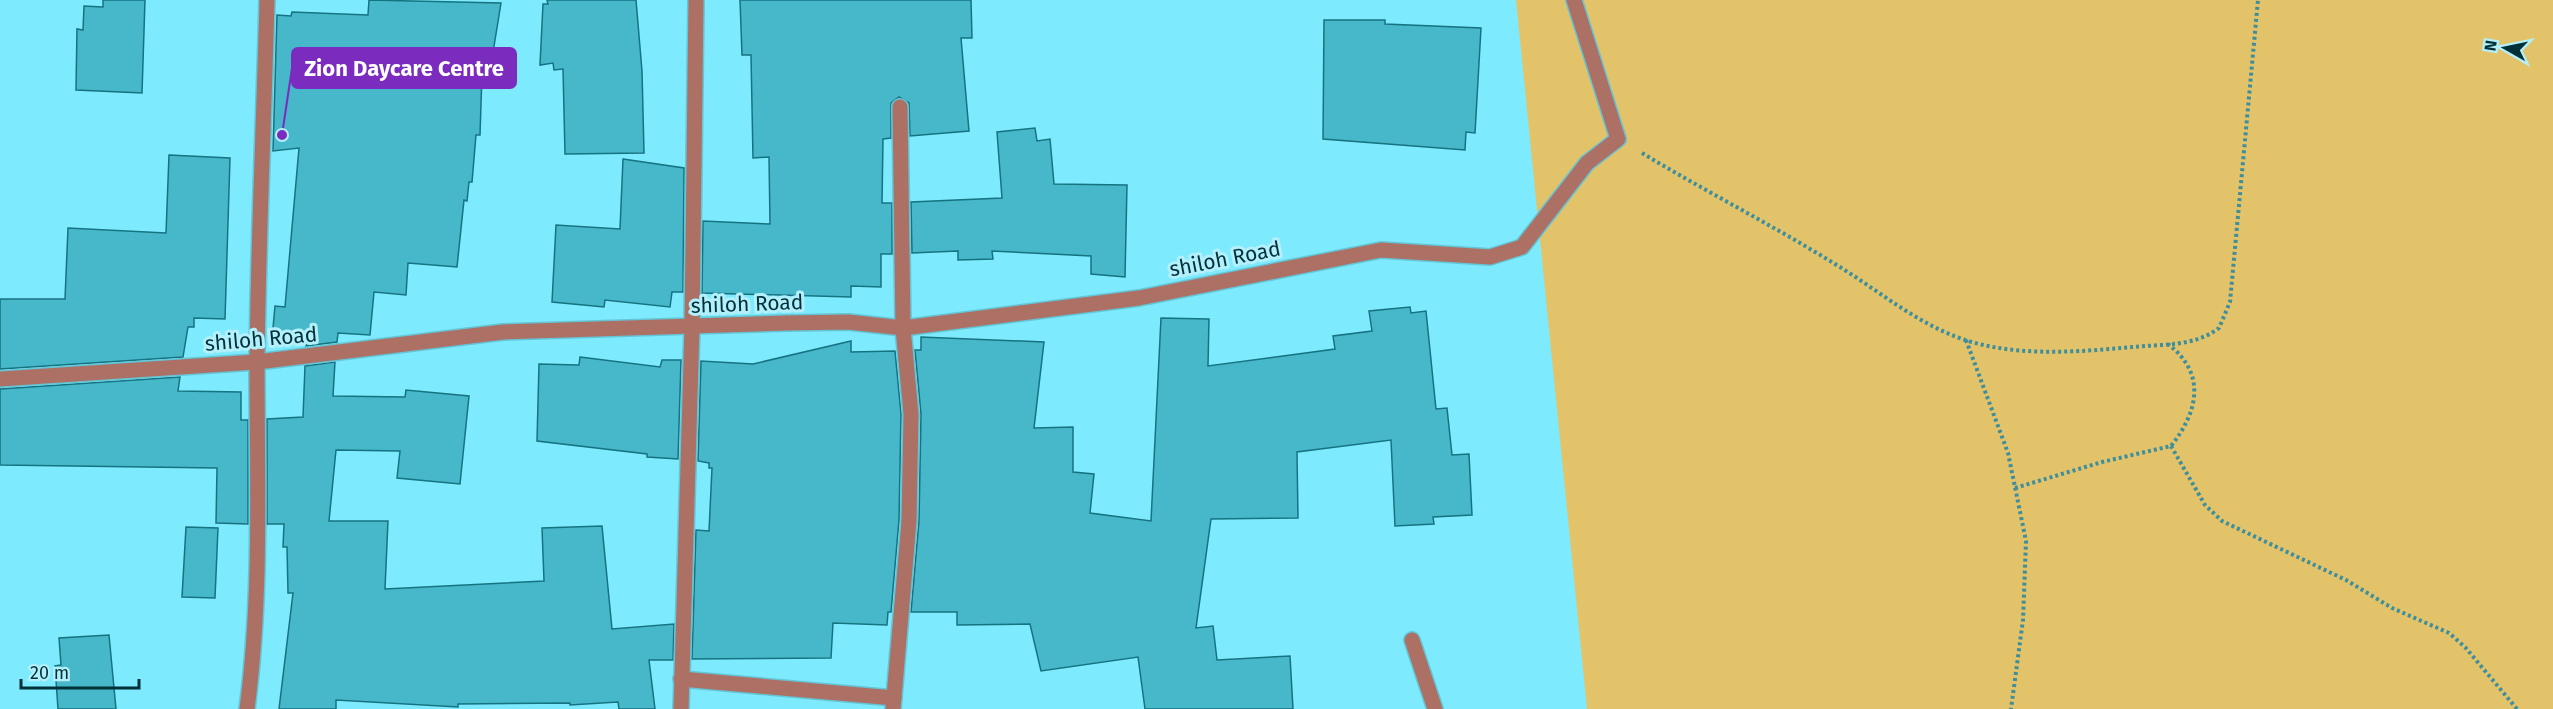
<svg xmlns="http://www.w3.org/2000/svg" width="2553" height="709" font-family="'Fira Sans',sans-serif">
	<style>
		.green { fill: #e3c36a }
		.building { fill: #47b7ca; stroke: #167381; stroke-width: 1.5 }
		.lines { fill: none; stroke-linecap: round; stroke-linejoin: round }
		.minor-casing { stroke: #64c5d6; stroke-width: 18 }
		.path { stroke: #3f8e9b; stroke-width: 4; stroke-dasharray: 3 3; stroke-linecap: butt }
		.minor { stroke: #ad7065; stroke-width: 15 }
		.labels { text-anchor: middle; stroke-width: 6; stroke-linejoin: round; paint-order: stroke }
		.street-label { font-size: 21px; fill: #003139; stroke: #b4f0fb }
		.leader { fill: none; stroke: #7b2cbf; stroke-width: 2 }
		.callout-dot { fill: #7b2cbf; stroke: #b4f0fb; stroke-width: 2 }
		.callout { fill: #7b2cbf; stroke: #7b2cbf; stroke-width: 2 }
		.callout-label { font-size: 22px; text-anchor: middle; font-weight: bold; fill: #fff }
	</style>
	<rect width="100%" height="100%" fill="#7deafd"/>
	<polygon class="green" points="1516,0 2553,0 2553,709 1587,709"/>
	<g class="building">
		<polygon points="103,0 145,0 142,93 76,90 77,29 83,30 84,6 103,7"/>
		<polygon points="369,0 501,3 490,71 482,73 480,135 476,135 472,182 469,182 467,201 464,200 457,267 408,263 406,295 374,292 370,335 338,333 337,342 306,346 306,342 272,339 275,306 285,307 299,148 273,151 277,15 291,16 292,12 368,15"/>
		<polygon points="547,0 636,0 642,71 644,153 565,154 563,69 554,70 553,63 540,65 543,4 548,4"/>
		<polygon points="740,0 971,0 972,38 961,38 969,131 910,136 909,103 899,97 891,103 891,138 883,139 882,203 892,203 892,254 881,254 881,287 851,286 851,297 702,293 703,221 770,224 769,157 753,158 751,55 742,55"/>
		<polygon points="1324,20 1385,20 1385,24 1481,28 1475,133 1466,132 1465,150 1323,139"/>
		<polygon points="1035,128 1037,141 1050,139 1054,184 1127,185 1125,277 1091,274 1091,256 992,251 993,259 958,260 958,251 912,253 911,202 1002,198 997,132"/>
		<polygon points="169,155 230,158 225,319 194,318 194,327 188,327 183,357 0,369 0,299 65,299 68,228 166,233"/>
		<polygon points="623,159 684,168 683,292 672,292 670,307 605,300 604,307 552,302 556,225 620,229"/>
		<polygon points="1410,307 1411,313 1426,311 1436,409 1447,408 1452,455 1469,454 1472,515 1433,517 1434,524 1395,526 1391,440 1297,452 1298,518 1211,519 1196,628 1213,626 1217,660 1290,656 1293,709 1145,709 1138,657 1041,671 1030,624 957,625 957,612 911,612 919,521 921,414 915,350 921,350 921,337 1044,342 1034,428 1073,427 1073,472 1094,474 1090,513 1151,521 1161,318 1209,319 1208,366 1335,349 1333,336 1372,331 1369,311"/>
		<polygon points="851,341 851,352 895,351 901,414 899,520 891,612 888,612 887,625 833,623 831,658 692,659 696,530 709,531 712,468 709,468 709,463 698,461 701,361 753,364"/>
		<polygon points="580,357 660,367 662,360 681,360 678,459 647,457 647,454 537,441 539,364 579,365"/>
		<polygon points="335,362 333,396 405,397 406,390 469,396 460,484 397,478 400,451 336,450 329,521 388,521 385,589 544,581 542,528 602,526 612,629 674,624 673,660 649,660 655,709 619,709 618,702 570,705 570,703 458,704 458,707 336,700 336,709 279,709 293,593 288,593 287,547 283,547 284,524 267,524 267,419 303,417 305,366"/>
		<polygon points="180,377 178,391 241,392 241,420 248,420 248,524 216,523 217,468 0,465 0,389"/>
		<polygon points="186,527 218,528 215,598 182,597"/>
		<polygon points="109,635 116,709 58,709 55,666 61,665 59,638"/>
	</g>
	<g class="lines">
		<g class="minor-casing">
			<g id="minor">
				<polyline points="0,379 257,362 503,332 786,323 848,322 903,328 1139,298 1381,250 1490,257 1522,247 1587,163 1618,139 1574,0"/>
				<polyline points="1412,640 1435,709"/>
				<polyline points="681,679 894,698"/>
				<path d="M247 709C262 594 257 479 257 364 258 243 264 121 267 0"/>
				<polyline points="681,709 692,326 696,0"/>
				<polyline points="893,709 909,521 911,414 903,328 900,107"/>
			</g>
		</g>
		<g class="path">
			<path d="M1642 153C1705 191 1772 225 1835 264 1878 290 1917 324 1965 340 2018 357 2077 352 2132 347 2162 344 2194 347 2219 328L2230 302 2258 0"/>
			<polyline points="1966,340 2008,453 2026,541 2023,620 2011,709"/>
			<polyline points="2171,446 2205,505 2222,521 2346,580 2392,608 2449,633 2465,647 2517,709"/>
			<path d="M2015 488 2102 462 2171 446C2198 412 2207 374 2168 344"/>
		</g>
		<use href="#minor" class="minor"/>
	</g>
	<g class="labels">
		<g class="street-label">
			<text transform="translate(1225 259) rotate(-11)" y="7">shiloh Road</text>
			<text transform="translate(747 304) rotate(-2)" y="7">shiloh Road</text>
			<text transform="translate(261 339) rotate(-5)" y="7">shiloh Road</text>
		</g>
	</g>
	<path class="leader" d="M282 135L292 68"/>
	<circle class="callout-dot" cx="282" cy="135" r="6"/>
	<rect class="callout" x="292" y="48" width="224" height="40" rx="6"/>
	<g class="callout-label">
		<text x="404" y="76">Zion Daycare Centre</text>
	</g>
	<g transform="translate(2505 48) rotate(279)" stroke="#b4f0fb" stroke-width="4.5" paint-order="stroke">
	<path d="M0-4.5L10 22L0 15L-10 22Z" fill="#003139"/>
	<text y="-9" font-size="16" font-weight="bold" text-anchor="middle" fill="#003139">N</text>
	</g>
	<path d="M21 679v9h118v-9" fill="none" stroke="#003139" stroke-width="3"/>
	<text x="30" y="679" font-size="18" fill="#003139" stroke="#b4f0fb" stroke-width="4.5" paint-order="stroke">20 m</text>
</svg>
